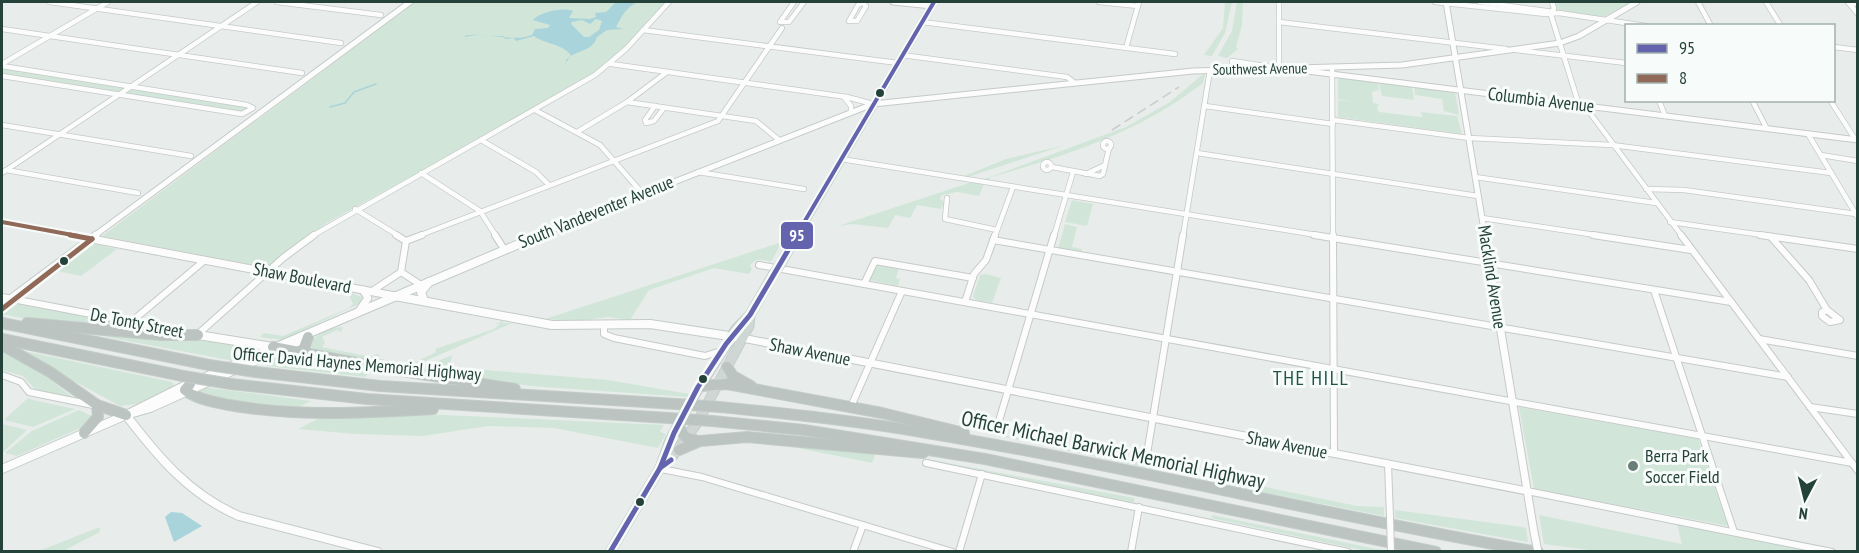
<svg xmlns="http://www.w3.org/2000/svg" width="1859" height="553" font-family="'PT Sans Narrow',sans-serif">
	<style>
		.green { fill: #d1e6d8 }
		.water { fill: #a9d4db; fill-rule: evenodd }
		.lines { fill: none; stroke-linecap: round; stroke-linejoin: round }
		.stream { stroke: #a9d4db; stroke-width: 1.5 }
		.minor-far1-casing { stroke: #c5cac8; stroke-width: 6 }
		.minor-casing { stroke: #c5cac8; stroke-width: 8 }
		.tertiary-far1-casing { stroke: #c5cac8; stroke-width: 7 }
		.tertiary-casing { stroke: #c5cac8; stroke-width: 9 }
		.secondary-far1-casing { stroke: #c3cbc8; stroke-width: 7 }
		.secondary-casing { stroke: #c3cbc8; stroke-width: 10 }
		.primary-far1-casing { stroke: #c3ccc9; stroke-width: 8 }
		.primary-casing { stroke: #c3ccc9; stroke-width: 11 }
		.motorway-casing { stroke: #c3ccc9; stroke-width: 12 }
		.minor-far1 { stroke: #fcfcfc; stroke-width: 4.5 }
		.minor { stroke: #fcfcfc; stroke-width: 6 }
		.tertiary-far1 { stroke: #fcfcfc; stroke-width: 5 }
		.tertiary { stroke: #fcfcfc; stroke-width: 7 }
		.secondary-far1 { stroke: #fcfcfc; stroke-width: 5 }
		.secondary { stroke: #fcfcfc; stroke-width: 8 }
		.primary-far1 { stroke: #cfd7d5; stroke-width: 7 }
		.primary { stroke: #cfd7d5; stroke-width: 9 }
		.motorway { stroke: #bcc4c2; stroke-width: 10 }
		.rail { stroke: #c9cdcc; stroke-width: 1.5; stroke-dasharray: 10 5; stroke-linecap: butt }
		.minor-bridge-casing { stroke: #c5cac8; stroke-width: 8; stroke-linecap: butt }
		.tertiary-bridge-casing { stroke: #c5cac8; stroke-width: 9; stroke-linecap: butt }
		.primary-bridge-casing { stroke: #c3ccc9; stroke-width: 11; stroke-linecap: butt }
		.motorway-bridge-casing { stroke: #c3ccc9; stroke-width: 12; stroke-linecap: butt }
		.minor-bridge { stroke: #fcfcfc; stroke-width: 6 }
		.tertiary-bridge { stroke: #fcfcfc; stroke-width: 7 }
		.primary-bridge { stroke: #cfd7d5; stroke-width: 9 }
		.motorway-bridge { stroke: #bcc4c2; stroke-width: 10 }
		.bus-1-far1-casing { stroke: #f7fbf9; stroke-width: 8 }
		.bus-1-casing { stroke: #f7fbf9; stroke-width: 10 }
		.bus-2-far1-casing { stroke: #f7fbf9; stroke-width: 8 }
		.bus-2-casing { stroke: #f7fbf9; stroke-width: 10 }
		.bus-1-far1 { stroke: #6364ad; stroke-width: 4 }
		.bus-1 { stroke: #6364ad; stroke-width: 5 }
		.bus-2-far1 { stroke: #916958; stroke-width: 4 }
		.bus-2 { stroke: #916958; stroke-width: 5 }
		.bus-dot { fill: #24423a; stroke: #f7fbf9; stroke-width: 2 }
		.poi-dot { fill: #697e78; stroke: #f7fbf9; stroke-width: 2 }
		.labels { text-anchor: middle; stroke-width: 6; stroke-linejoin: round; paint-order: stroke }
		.far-street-label { font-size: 15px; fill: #24423a; stroke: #f7fbf9 }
		.street-label { font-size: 18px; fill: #24423a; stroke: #f7fbf9 }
		.poi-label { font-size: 18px; fill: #24423a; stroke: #f7fbf9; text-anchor: start }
		.neighbourhood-label { font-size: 20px; letter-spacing: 1.5px; fill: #1f5548; stroke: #f7fbf9 }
		.near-street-label { font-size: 21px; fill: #24423a; stroke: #f7fbf9 }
		.line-badge { stroke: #f7fbf9; stroke-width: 2 }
		.badge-label { font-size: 16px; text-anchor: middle; font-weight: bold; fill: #fff }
	</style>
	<rect width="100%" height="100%" fill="#e8edeb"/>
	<g class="green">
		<polygon points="415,2 666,2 616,56 593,75 327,223 267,268 102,236"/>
		<polygon points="1225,2 1232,2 1225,33 1212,56 1204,55 1223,28"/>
		<polygon points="1237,2 1243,2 1242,25 1236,47 1238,49 1227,58 1218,56 1232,31"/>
		<polygon points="1555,2 1631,2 1603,17 1558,12"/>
		<polygon points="2,66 252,106 246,113 2,76"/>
		<path d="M1203 74 1205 75 1203 83C1139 133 1068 155 991 177L988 181 982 180 1126 127 1170 102Z"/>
		<polygon points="1338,77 1378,82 1379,90 1372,92 1373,103 1379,104 1377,108 1379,112 1421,117 1423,116 1420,112 1457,116 1462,134 1338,117 1338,100 1354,102 1338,99"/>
		<polygon points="1379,83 1412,87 1414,100 1382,96"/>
		<polygon points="1414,87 1455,92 1459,115 1444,111 1442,99 1415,95"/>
		<polygon points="1065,145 968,177 962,177 1006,159"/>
		<polygon points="972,182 984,184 979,196 957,192 942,195 940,199 944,202 941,209 917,205 910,218 895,215 888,228 853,224 838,226"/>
		<polygon points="1072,200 1093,204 1087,226 1065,222"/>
		<polygon points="1065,224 1077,227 1072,247 1082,249 1081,252 1058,248"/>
		<path d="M782 242 771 262C763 259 756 258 750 265L752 269 749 274 714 268 649 290 630 320 608 317 578 321 545 319Z"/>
		<polygon points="94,244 117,249 81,276 58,271"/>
		<polygon points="878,264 899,268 896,278 900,279 898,286 869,280"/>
		<polygon points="986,274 1001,278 992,303 976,300 973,296 980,275"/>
		<polygon points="351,293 362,297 361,303 282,340 260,337 264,333 283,336 349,308 353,304 349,295"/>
		<polygon points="17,302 172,333 47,323 2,314"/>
		<path d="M503 321V323H512L407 369 314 350 309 344C315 334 331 327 343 327L341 332 337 330 322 337 325 343 322 347 372 357 376 354 380 355 377 358 406 364 411 360 414 363 436 352 435 349 494 329 501 323 492 325Z"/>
		<polygon points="80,332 233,343 247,346 251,354 234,361"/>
		<polygon points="2,350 23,359 75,399 35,389 23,376 2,370"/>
		<polygon points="24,351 172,382 175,387 137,404 120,406 22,353"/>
		<polygon points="284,352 372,370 365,377 267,366 264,360"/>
		<polygon points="452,355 450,367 608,380 689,394 686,397 530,386 447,374 449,367 426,371 417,370"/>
		<polygon points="203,387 311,401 295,409 271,409 201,395 196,391"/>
		<polygon points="28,398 33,400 75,409 33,427 4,420"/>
		<polygon points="1519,407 1698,439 1728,526 1534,489"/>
		<polygon points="79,410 92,416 85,426 17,456 5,453 32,431"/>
		<polygon points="425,414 664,425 660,432 666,434 658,448 554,428 488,426 423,436 356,434 298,429 325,415"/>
		<polygon points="924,419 1151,465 1151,469"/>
		<polygon points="2,424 27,430 2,453"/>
		<polygon points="768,442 876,452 872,463"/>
		<polygon points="927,459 1134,498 1134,503 927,460"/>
		<polygon points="1184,470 1357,506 1384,507 1384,516 1215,483 1214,480 1183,473"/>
		<polygon points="1135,502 1212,518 1212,515 1386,551 1366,551"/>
		<polygon points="1395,510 1523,527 1526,528 1528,542 1395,518"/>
		<polygon points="1539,515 1682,544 1677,524 1814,551 1604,552 1544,544"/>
		<polygon points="97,528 100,528 100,532 67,549 67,551 39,551"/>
	</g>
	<g class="water">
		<path d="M616 2H637C625 9 622 16 616 27L623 29 607 30 597 37C593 52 575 50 566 60V64L579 66 565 64 571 55C561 43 544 44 534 36L516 41 514 38 505 39 504 36C490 36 478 33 466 37L464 36C486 31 512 43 532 35L535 29 548 28 550 25 533 20C540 12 563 7 573 11L569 18 590 19 596 17 595 13 606 12ZM596 19 602 21 599 30 589 37H584L571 24 572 22 582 20 590 24Z"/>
		<polygon points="171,512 182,513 202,526 174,542 165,517"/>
	</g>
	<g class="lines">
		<polyline class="stream" points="330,107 345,103 354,92 376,84"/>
		<g class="minor-far1-casing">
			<g id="minor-far1">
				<polyline points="50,2 341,43"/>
				<polyline points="277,2 381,15"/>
				<polyline points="794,2 780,22 789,22 804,2"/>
				<polyline points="1099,2 1138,6"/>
				<polyline points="1435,2 1546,14 1559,13 1646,26"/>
				<polyline points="1480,2 1554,12"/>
				<polyline points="1552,2 1554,8 1551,15 1579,105"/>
				<polyline points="1698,2 1711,26"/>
				<polyline points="1766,2 1781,26"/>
				<polyline points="1848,2 1858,14"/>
				<polyline points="863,3 866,6 857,21 849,21 858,5 864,2"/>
				<polyline points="922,22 1175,54"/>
				<polyline points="1279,22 1506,49"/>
				<polyline points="2,29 302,73"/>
				<polyline points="643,30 898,63"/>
				<polyline points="1834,47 1858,50"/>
				<polyline points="1126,48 1139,2"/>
				<polyline points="1516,50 1626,63"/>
				<polyline points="902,55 1067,77 1075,83"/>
				<polyline points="2,64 108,2"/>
				<polyline points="611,64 847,97 873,104"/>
				<polyline points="2,66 247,105 253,108 242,114 2,76"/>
				<polyline points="1332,67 1333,236"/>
				<polyline points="1234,69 1232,61 1279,68 1279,2"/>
				<polyline points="844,97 851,106 851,112"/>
				<polyline points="1659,100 1665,116"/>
				<polyline points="1752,100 1767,129"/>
				<polyline points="1830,100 1855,139"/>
				<polyline points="627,102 756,121 779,140"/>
				<polyline points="1584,105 1682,236"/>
				<polyline points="655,106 645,120 646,123 654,121 664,108"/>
				<polyline points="1205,106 1333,124"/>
				<polyline points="535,110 600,145 643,194"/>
				<polyline points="1333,120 1469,138 1612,145 1831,173"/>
				<polyline points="2,125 191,156"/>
				<polyline points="577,132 627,102 667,72"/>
				<polyline points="1808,134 1857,216"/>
				<polyline points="481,140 536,172 549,185"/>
				<circle cx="1107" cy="145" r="4"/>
				<polyline points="1197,153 1478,196"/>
				<polyline points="1821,155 1858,161"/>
				<polyline points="841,159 1323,236"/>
				<circle cx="1047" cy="166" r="4"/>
				<polyline points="1052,167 1100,176 1103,174 1109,148"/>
				<polyline points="6,170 138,193"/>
				<polyline points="698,172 804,189"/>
				<polyline points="2,173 257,2"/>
				<polyline points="421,173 480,211 496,236"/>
				<polyline points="1086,174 1105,165"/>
				<polyline points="1475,177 1656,203"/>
				<polyline points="1646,189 1684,190 1856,214"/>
				<polyline points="947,198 945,219 997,230"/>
				<polyline points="355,209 399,236"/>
				<polyline points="1482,218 1602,236"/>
				<polyline points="1670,222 1770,236"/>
				<polyline points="312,236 595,75 626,49 669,2"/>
				<polyline points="418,236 718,121 782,28"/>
				<polyline points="995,236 1013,187"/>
				<polyline points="1054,236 1073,172"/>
				<polyline points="1183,236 1210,70"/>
			</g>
		</g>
		<g class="minor-casing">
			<g id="minor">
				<polyline points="396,235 406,241"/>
				<polyline points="495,235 504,249"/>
				<polyline points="1314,235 1731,302"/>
				<polyline points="1333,235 1334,454"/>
				<polyline points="1593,235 1691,250"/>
				<polyline points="1681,235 1858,471"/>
				<polyline points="1760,235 1858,249"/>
				<polyline points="1771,237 1809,280 1827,310"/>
				<polyline points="993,240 1788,377"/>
				<polyline points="406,241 422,235"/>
				<polyline points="759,265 1852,463"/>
				<polyline points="401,272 421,285"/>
				<polyline points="864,284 875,261 973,278"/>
				<polyline points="1654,290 1734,532"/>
				<polyline points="372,291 401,272 406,241"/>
				<polyline points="2,297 180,331"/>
				<polyline points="965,302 974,274 986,260 995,235"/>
				<polygon points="1827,310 1840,320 1830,322 1822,316 1822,312"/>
				<polyline points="131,322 205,260"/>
				<polyline points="604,325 604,334 614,338 705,356 721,351"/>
				<polyline points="197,335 283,258 314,235"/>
				<polyline points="1759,339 1858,356"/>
				<polyline points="2,375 21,382 29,392 93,405"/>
				<polyline points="853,402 902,291"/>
				<polyline points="1810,407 1858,414"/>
				<polyline points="996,431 1054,235"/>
				<polyline points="1146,460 1183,235"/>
				<polyline points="926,463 1348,552"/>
				<polyline points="1388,464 1390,517"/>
				<polyline points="661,469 702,477 953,552"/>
				<polyline points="1527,491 1832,552"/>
				<polyline points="853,552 863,525"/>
				<polyline points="959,552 982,474"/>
				<polyline points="1131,552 1139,507"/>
			</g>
		</g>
		<g class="tertiary-far1-casing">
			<g id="tertiary-far1">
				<polyline points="893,2 932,6"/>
				<polyline points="1446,2 1485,236"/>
				<polyline points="1851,2 1858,4"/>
				<polyline points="1307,71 1858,140"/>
				<polyline points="873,104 1193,71 1402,65 1560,43 1579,36 1637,2"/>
				<polyline points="2,222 79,236"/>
				<polyline points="94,236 410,2"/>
			</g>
		</g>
		<g class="tertiary-casing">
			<g id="tertiary">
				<polyline points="71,235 395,296"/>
				<polyline points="1485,235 1534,532"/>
				<polyline points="2,305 96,235"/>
				<polyline points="359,311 368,298 363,290"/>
				<polyline points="742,338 1527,491"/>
			</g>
		</g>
		<g class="secondary-far1-casing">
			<polyline id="secondary-far1" points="536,236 873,104"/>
		</g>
		<g class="secondary-casing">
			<g id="secondary">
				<polyline points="395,296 552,325 650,324 742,338"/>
				<polyline points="424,301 421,292 429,282"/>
				<polyline points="198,335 273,347"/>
				<polyline points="201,379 540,235"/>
				<polyline points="126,415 188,384"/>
				<path d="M126 415C158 457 190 495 239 516L378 552"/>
				<polyline points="2,469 126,415 150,408 308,337"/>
			</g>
		</g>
		<g class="primary-far1-casing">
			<polyline id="primary-far1" points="797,236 934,2"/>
		</g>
		<g class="primary-casing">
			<g id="primary">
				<polyline points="781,263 797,235"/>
				<polyline points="660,468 670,440 692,399 736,329 750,315 773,275"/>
				<polyline points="610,552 660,468 672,457 697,423 749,326 750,315"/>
			</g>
		</g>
		<g class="motorway-casing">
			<g id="motorway">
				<polyline points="2,323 209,365"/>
				<polyline points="27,323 161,335 198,335"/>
				<polyline points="308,337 304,348 308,354"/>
				<polyline points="2,339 183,376"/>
				<polyline points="2,345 50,372 97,405 126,415"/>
				<polyline points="273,347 377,367 515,389"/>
				<polyline points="727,367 733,376 751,386"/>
				<polyline points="256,372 380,386 677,404"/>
				<path d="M190 384 185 390C196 399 214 402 229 405 296 417 365 413 433 409"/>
				<polyline points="231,384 367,399 668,418"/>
				<polyline points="702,386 727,384 882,413 964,433"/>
				<path d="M720 407C789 414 859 421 927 433 1132 467 1334 517 1538 552"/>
				<polyline points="712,421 804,430 985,459 1436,552"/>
				<polyline points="678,425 685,437 698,441"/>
				<polyline points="84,433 98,417 97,405"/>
				<polyline points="679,450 700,441 747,437 923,453"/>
			</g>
		</g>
		<use href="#minor-far1" class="minor-far1"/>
		<use href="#minor" class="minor"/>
		<use href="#tertiary-far1" class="tertiary-far1"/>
		<use href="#tertiary" class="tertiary"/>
		<use href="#secondary-far1" class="secondary-far1"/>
		<use href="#secondary" class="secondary"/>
		<use href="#primary-far1" class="primary-far1"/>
		<use href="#primary" class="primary"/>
		<use href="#motorway" class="motorway"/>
		<polyline class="rail" points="1112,130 1179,87"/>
		<g class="minor-bridge-casing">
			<polyline id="minor-bridge" points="1390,517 1391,552"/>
		</g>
		<g class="tertiary-bridge-casing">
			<polyline id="tertiary-bridge" points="1534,532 1538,552"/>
		</g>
		<g class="primary-bridge-casing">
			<polyline id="primary-bridge" points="773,275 781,263"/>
		</g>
		<g class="motorway-bridge-casing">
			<g id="motorway-bridge">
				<polyline points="209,365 256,372"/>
				<polyline points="183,376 231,384"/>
				<polyline points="677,404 720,407"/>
				<polyline points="668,418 712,421"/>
			</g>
		</g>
		<use href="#minor-bridge" class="minor-bridge"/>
		<use href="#tertiary-bridge" class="tertiary-bridge"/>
		<use href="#primary-bridge" class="primary-bridge"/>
		<use href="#motorway-bridge" class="motorway-bridge"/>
		<g class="bus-1-far1-casing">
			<polyline id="bus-1-far1" points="796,236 934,2"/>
		</g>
		<g class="bus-1-casing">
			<g id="bus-1">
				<polyline points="660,468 674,433 698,387 726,344 750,315 797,235"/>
				<polyline points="610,552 660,468 671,460"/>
			</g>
		</g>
		<g class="bus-2-far1-casing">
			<polyline id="bus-2-far1" points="2,222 78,236"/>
		</g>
		<g class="bus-2-casing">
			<g id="bus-2">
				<polyline points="70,235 92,239"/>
				<polyline points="2,309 92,239"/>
			</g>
		</g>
		<use href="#bus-1-far1" class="bus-1-far1"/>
		<use href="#bus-1" class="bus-1"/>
		<use href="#bus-2-far1" class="bus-2-far1"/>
		<use href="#bus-2" class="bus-2"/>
	</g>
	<g class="bus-dot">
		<circle cx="880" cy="93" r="5"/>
		<circle cx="64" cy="261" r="5"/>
		<circle cx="703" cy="379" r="5"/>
		<circle cx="640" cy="502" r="5"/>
	</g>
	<circle class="poi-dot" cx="1633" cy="466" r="6"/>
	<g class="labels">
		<g class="far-street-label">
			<text transform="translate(1260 69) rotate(-1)" y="5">Southwest Avenue</text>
		</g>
		<g class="street-label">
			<text transform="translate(1541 100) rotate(7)" y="6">Columbia Avenue</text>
			<text transform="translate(596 212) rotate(-22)" y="6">South Vandeventer Avenue</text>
			<text transform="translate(1492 277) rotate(81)" y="6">Macklind Avenue</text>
			<text transform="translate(302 278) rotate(11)" y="6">Shaw Boulevard</text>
			<text transform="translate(137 323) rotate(11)" y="6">De Tonty Street</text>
			<text transform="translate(810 352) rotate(11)" y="6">Shaw Avenue</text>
			<text transform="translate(357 364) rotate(5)" y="6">Officer David Haynes Memorial Highway</text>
			<text transform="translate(1287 445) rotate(11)" y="6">Shaw Avenue</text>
		</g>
		<g class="poi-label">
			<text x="1645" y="462">Berra Park<tspan x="1645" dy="21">Soccer Field</tspan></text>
		</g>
		<g class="neighbourhood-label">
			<text x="1311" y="385">THE HILL</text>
		</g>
		<g class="near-street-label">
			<text transform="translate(1113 450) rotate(12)" y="7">Officer Michael Barwick Memorial Highway</text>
		</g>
	</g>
	<rect class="line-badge" x="780" y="221" width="34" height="29" rx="6" fill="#6364ad"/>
	<g class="badge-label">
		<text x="797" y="241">95</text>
	</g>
	<rect width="1859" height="553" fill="none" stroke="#24423a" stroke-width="6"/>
	<rect x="1625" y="24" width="210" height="78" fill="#f7fbf9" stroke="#a3b1ad" stroke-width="1.5"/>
	<rect x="1637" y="44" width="30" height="9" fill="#6364ad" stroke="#a3b1ad" stroke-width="1.5"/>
	<text x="1679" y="54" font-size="18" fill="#24423a">95</text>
	<rect x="1637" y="74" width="30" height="9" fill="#916958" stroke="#a3b1ad" stroke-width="1.5"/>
	<text x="1679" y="84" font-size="18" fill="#24423a">8</text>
	<g transform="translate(1805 499) rotate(187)" stroke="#f7fbf9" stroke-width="4.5" paint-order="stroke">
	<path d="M0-4.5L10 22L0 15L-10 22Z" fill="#24423a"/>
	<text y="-9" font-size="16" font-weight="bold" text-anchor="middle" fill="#24423a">N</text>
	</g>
</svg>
